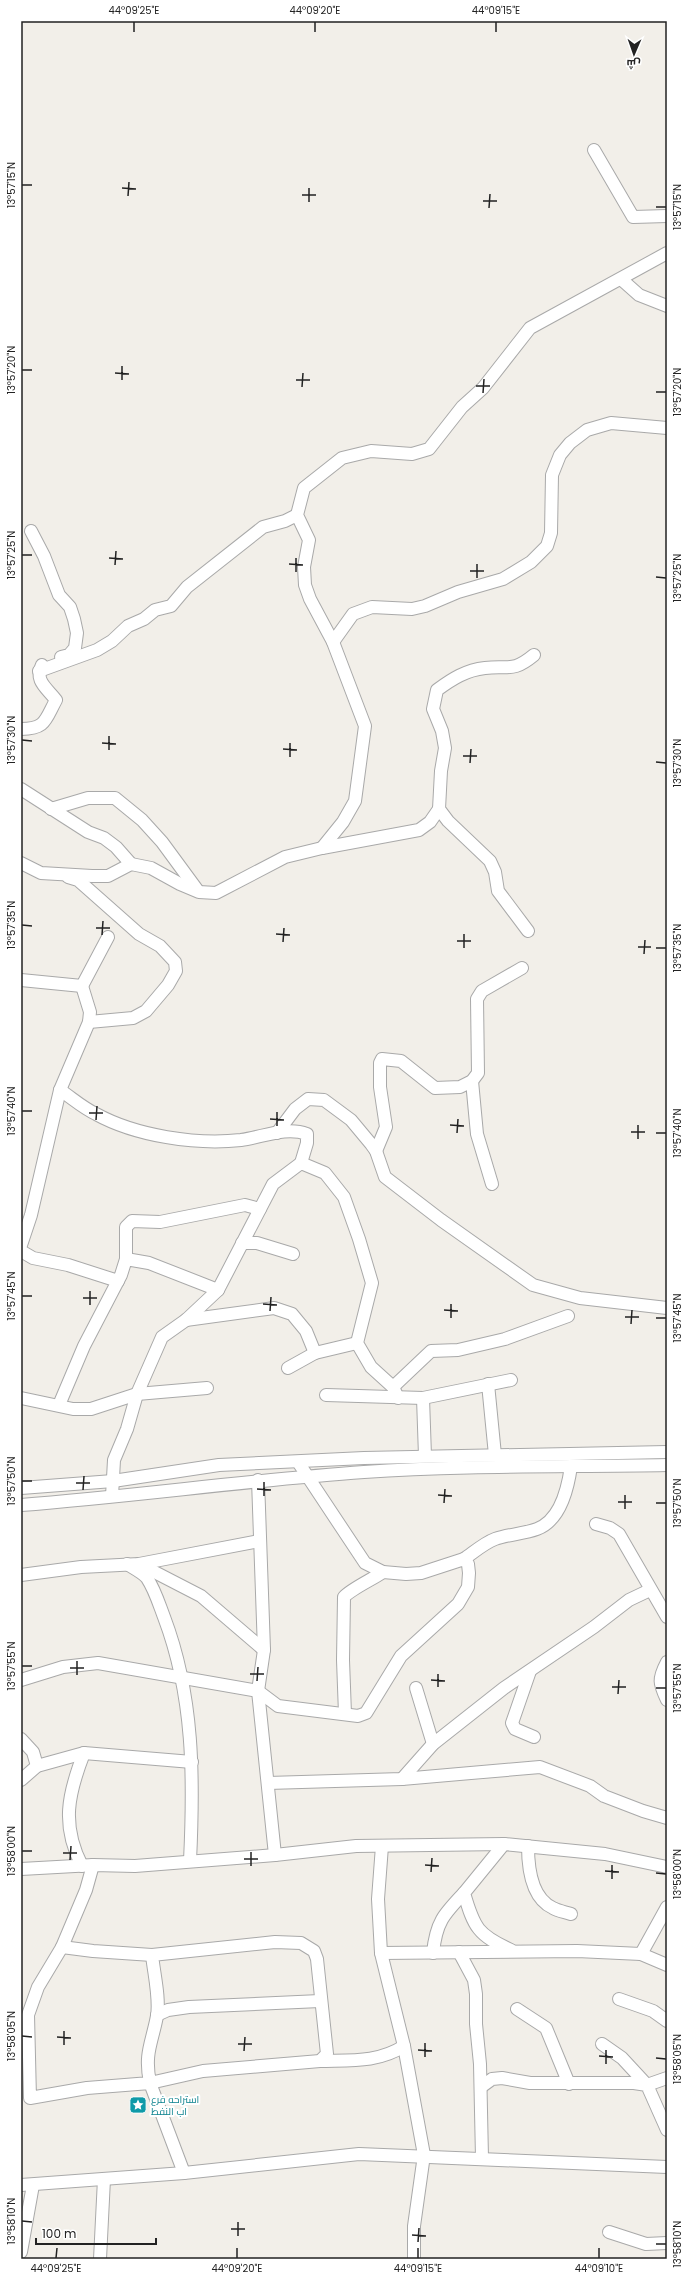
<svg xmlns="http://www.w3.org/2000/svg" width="688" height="2280" font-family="Poppins,Cairo,sans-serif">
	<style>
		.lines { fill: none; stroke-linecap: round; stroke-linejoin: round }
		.minor-casing { stroke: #a9a9a9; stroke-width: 14 }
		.minor { stroke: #fff; stroke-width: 12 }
		.ticks { fill: none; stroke: #222; stroke-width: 1.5 }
		.labels { text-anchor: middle; stroke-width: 4; stroke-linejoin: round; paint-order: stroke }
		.culture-label { font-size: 10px; fill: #0d838f; stroke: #fff; text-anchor: start }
		.neatline { fill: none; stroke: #222; stroke-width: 1.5 }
		.ticks-label { font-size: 10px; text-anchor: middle; fill: #222 }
	</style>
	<rect width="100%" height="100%" fill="#f2efe9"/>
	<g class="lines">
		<g class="minor-casing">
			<g id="minor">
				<polyline points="594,150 633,217 667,216"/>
				<polyline points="621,279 639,295 667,306"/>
				<polyline points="31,531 44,556 59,595 70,607 74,619 77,633 75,648 69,655 61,657"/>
				<polyline points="333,642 353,614 372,607 412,609 425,606 458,592 503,579 531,562 547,546 551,533 552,475 560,455 570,443 587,430 611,423 667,428"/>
				<polyline points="39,671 97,650 112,641 128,626 144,619 155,610 171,606 187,587 263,527 285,521 297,515"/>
				<path d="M21 729C46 729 45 720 56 700 47 688 34 681 42 665"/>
				<polyline points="21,789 88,832 104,838 116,847 131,864"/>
				<polyline points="51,809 88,798 115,798 142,820 162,842 198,891"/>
				<polyline points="322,848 343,822 355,801 365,726 333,642 310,599 305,585 304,567 309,540 297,515 304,488 342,458 371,451 412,454 429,449 462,407 483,388 530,328 667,253"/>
				<polyline points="21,863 41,873 92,876 108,876 131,864 151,868 180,884 199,892 216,893 285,857 322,848 419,830 430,822 439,809"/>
				<polyline points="68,877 78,880 139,934 160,946 175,962 176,971 168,985 146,1011 133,1018 89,1022"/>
				<path d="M528 931 498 891 495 872 490 861 448 821 439 809 441 771 445 748 442 731 433 709 437 690C452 679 466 670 485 668 509 665 512 673 534 655"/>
				<polyline points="21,980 82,986 108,937"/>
				<polyline points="472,1081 477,1134 492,1184"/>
				<path d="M60 1090C72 1098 83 1108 96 1114 136 1136 196 1145 241 1140 263 1137 286 1126 307 1134V1143L301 1163"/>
				<polyline points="277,1133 295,1109 308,1099 324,1100 351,1120 371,1144 376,1151 385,1177 441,1220 533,1285 580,1298 667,1308"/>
				<polyline points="376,1151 386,1127 380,1087 380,1063 382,1059 401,1061 435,1088 460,1087 472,1081 478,1073 477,999 482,991 522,968"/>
				<polyline points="242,1243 257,1243 293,1254"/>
				<polyline points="21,1245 31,1215 60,1090 89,1022 90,1012 82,986"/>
				<polyline points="21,1251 33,1258 68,1265 118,1281"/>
				<polyline points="126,1259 126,1227 132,1221 160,1222 245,1205 260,1209"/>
				<polyline points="186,1320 274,1308 292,1314 306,1331 315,1353"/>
				<polyline points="288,1368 315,1353 357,1343"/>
				<polyline points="488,1384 495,1455"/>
				<polyline points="393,1387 431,1351 458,1350 505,1339 568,1316"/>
				<polyline points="326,1395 423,1398 511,1380"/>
				<polyline points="21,1398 73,1409 91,1409 137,1394 207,1388"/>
				<polyline points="423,1398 425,1456"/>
				<polyline points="59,1405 84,1346 121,1275 126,1259 149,1263 218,1290"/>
				<polyline points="258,1480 264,1650 258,1691 275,1855"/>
				<polyline points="21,1488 113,1481 219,1465 364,1458 667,1452"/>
				<polyline points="112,1496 114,1460 127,1429 137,1394 162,1337 186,1320 218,1290 273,1184 301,1163 325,1173 344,1197 359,1239 372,1283 357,1343 371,1367 393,1387 398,1398"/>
				<path d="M21 1505C136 1496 250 1480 364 1472 465 1465 566 1467 667 1465"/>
				<polyline points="596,1524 610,1528 619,1534 667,1617"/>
				<path d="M464 1559C473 1553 484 1543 495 1539 509 1534 524 1534 537 1529 561 1520 568 1488 571 1466"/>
				<path d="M127 1564C133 1568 142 1572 147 1578 155 1590 159 1604 164 1617 194 1696 194 1778 190 1861"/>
				<polyline points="139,1564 201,1596 264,1650"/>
				<polyline points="21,1575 81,1567 139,1564 259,1541"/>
				<path d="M667 1662C658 1679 659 1683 667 1700"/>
				<polyline points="530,1671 512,1723 515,1729 534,1737"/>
				<polyline points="21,1680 63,1667 98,1663 258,1691 278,1706 358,1716 366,1713 401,1656 458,1604 468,1587 469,1573 468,1564 464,1559 421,1573 406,1574 383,1572 365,1563 298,1462"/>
				<polyline points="416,1688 433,1744"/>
				<path d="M345 1714 343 1660 344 1597C351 1589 373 1579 383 1572"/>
				<polyline points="21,1739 33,1752 37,1766"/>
				<polyline points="402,1779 433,1744 504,1688 594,1627 629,1600 650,1590"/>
				<polyline points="21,1780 37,1766 84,1753 192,1762"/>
				<polyline points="268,1783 402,1779 540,1767 590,1786 604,1796 643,1811 667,1818"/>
				<path d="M504 1844 464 1893C474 1928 478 1935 511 1950"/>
				<polyline points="382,1846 378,1899 381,1953 404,2046 424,2155 414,2226 414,2259"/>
				<path d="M528 1846C528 1866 531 1898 553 1908 558 1911 565 1912 571 1914"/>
				<path d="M93 1865 86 1890 62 1947 38 1987 28 2015 30 2098 87 2088 150 2083 203 2071 320 2061 327 2054 317 1959 314 1951 301 1943 275 1942 152 1955C154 1974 160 1998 157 2016 152 2043 144 2053 150 2083L184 2173"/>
				<path d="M82 1866C61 1825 68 1794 84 1753"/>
				<polyline points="21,1869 93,1865 135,1866 275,1855 356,1846 504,1844 605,1854 667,1867"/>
				<polyline points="62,1947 93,1951 152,1955"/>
				<polyline points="459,1952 474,1980 476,1994 476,2024 480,2064 482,2158"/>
				<polyline points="381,1953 577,1951 641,1954 667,1965"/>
				<path d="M433 1953C436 1922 444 1914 464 1893"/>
				<polyline points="641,1954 667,1907"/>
				<polyline points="619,1999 653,2011 667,2021"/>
				<polyline points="517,2009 546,2028 569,2084"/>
				<polyline points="157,2015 168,2010 189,2007 320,2001"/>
				<polyline points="602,2044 622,2058 647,2085 667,2078"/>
				<path d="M320 2061C349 2060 378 2063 404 2046"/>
				<polyline points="481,2087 492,2079 502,2078 530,2083 634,2083 647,2085 667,2130"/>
				<polyline points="21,2185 184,2173 359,2154 667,2167"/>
				<polyline points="609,2232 646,2244 667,2243"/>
				<polyline points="21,2252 33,2185"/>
				<polyline points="100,2259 104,2179"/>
			</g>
		</g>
		<use href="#minor" class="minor"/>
	</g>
	<path class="ticks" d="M134 32V22M315 32V22M496 32V22M22 185H32M122 188 136 189M302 195H316M128 196 129 182M483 201H497M309 202V188M656 207H666M489 208 490 194M22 370H32M115 373 129 374M122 380V366M296 380H310M476 386H490M302 387 303 373M656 392H666M483 393 484 379M22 555H32M109 558 123 559M289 564 303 565M115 565 116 551M470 571H484M296 572V558M656 577 666 578M477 578V564M22 740 32 741M102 743 116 744M283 749 297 750M109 750V736M463 756H477M290 757V743M656 762 666 763M470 763 471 749M22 925 32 926M96 928H110M276 934 290 935M102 935 103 921M457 941H471M283 942 284 928M638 947H651M464 948V934M656 948H666M644 954 645 940M22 1111H32M89 1113H103M270 1119 284 1120M96 1120 97 1106M450 1125 464 1126M277 1126V1112M631 1132H645M457 1133 458 1119M656 1133H666M638 1139V1125M22 1296H32M83 1298H97M263 1304 277 1305M90 1305V1291M444 1310 458 1311M270 1311 271 1297M625 1317H639M451 1318V1304M656 1318H666M631 1324 632 1310M22 1481H32M76 1483H90M257 1489 271 1490M83 1490 84 1476M438 1495 452 1496M264 1496V1482M618 1502H632M444 1503 445 1489M656 1503H666M625 1509V1495M22 1666H32M70 1668H84M250 1674H264M77 1675V1661M431 1680 445 1681M257 1681 258 1667M438 1687V1674M612 1687H626M656 1688H666M618 1694 619 1680M22 1851H32M63 1853H77M244 1859H258M70 1860 71 1846M425 1865 439 1866M251 1866V1852M605 1871 619 1872M431 1872 432 1858M656 1873 666 1874M612 1879V1865M22 2036 32 2037M57 2037 71 2038M238 2044H252M64 2045V2031M418 2050 432 2051M244 2051 245 2037M599 2056 613 2057M425 2057V2043M656 2058 666 2059M606 2064V2050M22 2221 32 2222M231 2229H245M412 2235 426 2236M238 2236V2222M418 2242 419 2228M656 2244H666M56 2258 57 2248M237 2258V2248M418 2258V2248M599 2258V2248"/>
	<defs>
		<g id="sight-square" transform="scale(0.9)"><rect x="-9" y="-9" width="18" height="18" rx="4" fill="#0f9aa8" stroke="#fff"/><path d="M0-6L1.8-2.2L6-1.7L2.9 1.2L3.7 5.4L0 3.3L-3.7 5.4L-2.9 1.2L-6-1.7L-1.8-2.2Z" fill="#fff"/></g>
	</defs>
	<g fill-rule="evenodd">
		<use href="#sight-square" x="138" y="2105"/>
	</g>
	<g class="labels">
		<g class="culture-label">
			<text x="151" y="2103">استراحه فرع<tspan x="151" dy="12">اب النفط</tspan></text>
		</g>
	</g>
	<rect width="688" height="2280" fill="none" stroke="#ffffff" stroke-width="44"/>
	<g transform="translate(634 54) rotate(182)" stroke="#ffffff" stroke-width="3" paint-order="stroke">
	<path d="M0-3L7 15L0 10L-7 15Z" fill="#222222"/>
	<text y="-6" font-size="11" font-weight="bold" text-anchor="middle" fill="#222222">ش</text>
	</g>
	<path d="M36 2238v6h120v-6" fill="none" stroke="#222222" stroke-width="2"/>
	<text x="42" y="2238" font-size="12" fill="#222222" stroke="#ffffff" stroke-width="3" paint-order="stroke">100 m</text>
	<rect x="22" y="22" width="644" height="2236" class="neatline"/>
	<g class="ticks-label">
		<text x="134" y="14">44°09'25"E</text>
		<text x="315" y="14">44°09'20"E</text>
		<text x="496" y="14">44°09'15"E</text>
		<text transform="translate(11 185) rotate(-90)" y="4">13°57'15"N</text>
		<text transform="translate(677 207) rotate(-90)" y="4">13°57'15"N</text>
		<text transform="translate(11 370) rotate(-90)" y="4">13°57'20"N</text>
		<text transform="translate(677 392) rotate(-90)" y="4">13°57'20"N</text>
		<text transform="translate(11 555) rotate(-90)" y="4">13°57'25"N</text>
		<text transform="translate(677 578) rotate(-90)" y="4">13°57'25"N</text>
		<text transform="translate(11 740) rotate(-90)" y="4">13°57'30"N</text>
		<text transform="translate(677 763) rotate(-90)" y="4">13°57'30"N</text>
		<text transform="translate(11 925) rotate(-90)" y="4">13°57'35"N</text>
		<text transform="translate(677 948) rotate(-90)" y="4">13°57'35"N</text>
		<text transform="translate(11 1111) rotate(-90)" y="4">13°57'40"N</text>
		<text transform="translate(677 1133) rotate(-90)" y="4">13°57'40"N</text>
		<text transform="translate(11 1296) rotate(-90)" y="4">13°57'45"N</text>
		<text transform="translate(677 1318) rotate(-90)" y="4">13°57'45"N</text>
		<text transform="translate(11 1481) rotate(-90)" y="4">13°57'50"N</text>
		<text transform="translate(677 1503) rotate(-90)" y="4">13°57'50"N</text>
		<text transform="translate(11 1666) rotate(-90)" y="4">13°57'55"N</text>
		<text transform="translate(677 1688) rotate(-90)" y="4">13°57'55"N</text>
		<text transform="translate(11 1851) rotate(-90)" y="4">13°58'00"N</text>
		<text transform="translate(677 1874) rotate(-90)" y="4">13°58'00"N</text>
		<text transform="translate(11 2036) rotate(-90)" y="4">13°58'05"N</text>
		<text transform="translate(677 2059) rotate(-90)" y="4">13°58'05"N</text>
		<text transform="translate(11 2221) rotate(-90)" y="4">13°58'10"N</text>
		<text transform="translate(677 2244) rotate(-90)" y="4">13°58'10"N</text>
		<text x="56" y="2272">44°09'25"E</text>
		<text x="237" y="2272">44°09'20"E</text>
		<text x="418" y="2272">44°09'15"E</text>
		<text x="599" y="2272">44°09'10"E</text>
	</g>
</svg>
